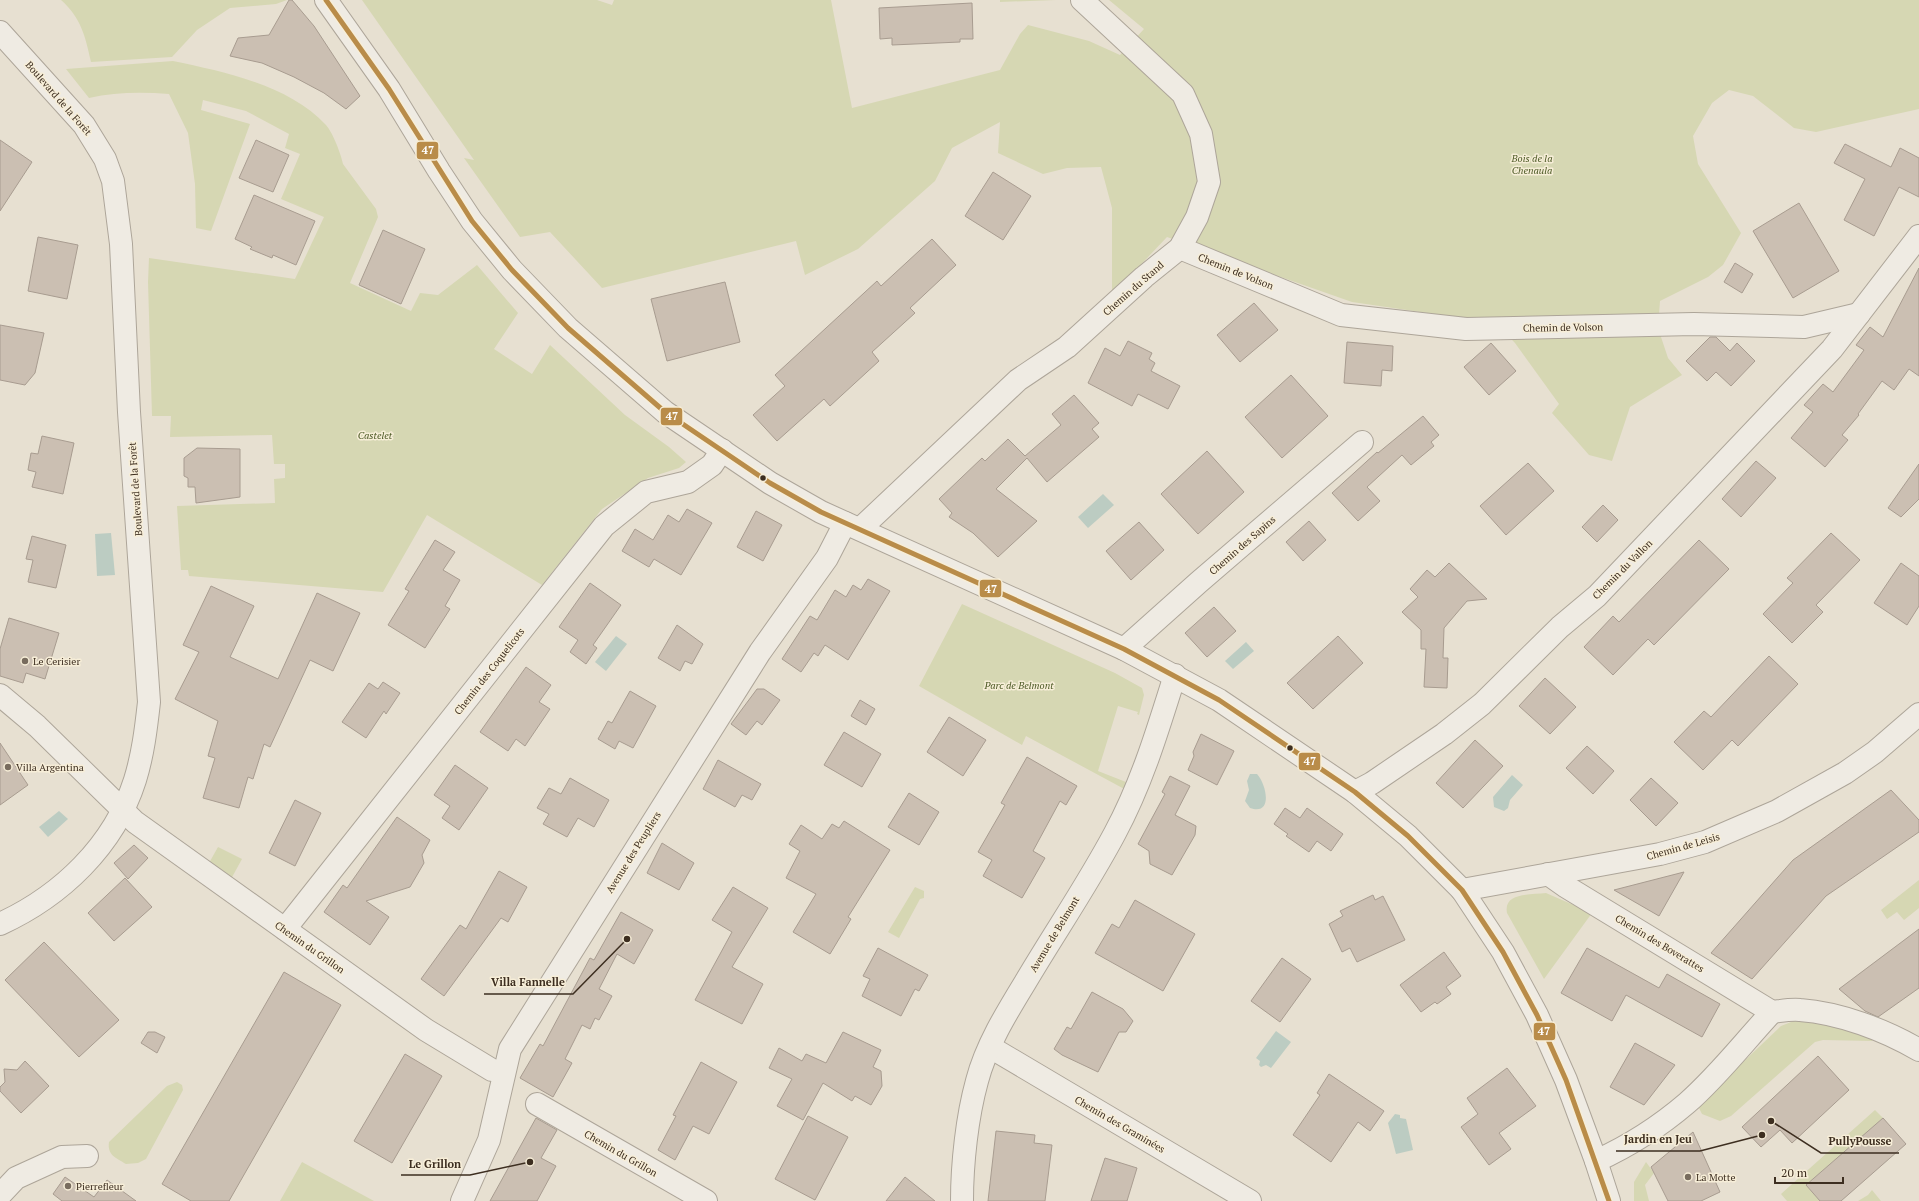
<svg xmlns="http://www.w3.org/2000/svg" width="1919" height="1201" font-family="'PT Serif',serif">
	<style>
		.green { fill: #d6d7b3 }
		.water { fill: #bcccc2 }
		.building { fill: #cbbfb2; stroke: #a89c90 }
		.lines { fill: none; stroke-linecap: round; stroke-linejoin: round }
		.minor-casing { stroke: #ada599; stroke-width: 24 }
		.tertiary-casing { stroke: #ada599; stroke-width: 24 }
		.minor { stroke: #efebe3; stroke-width: 22 }
		.tertiary { stroke: #efebe3; stroke-width: 22 }
		.bus-1-casing { stroke: #f7eed8; stroke-width: 8 }
		.bus-1 { stroke: #b98c49; stroke-width: 5 }
		.bus-dot { fill: #3d2e20; stroke: #f7eed8; stroke-width: 1.5 }
		.poi-dot { fill: #786c5e; stroke: #f7eed8; stroke-width: 1.5 }
		.labels { text-anchor: middle; stroke-width: 3; stroke-linejoin: round; paint-order: stroke }
		.street-label { font-size: 10px; fill: #3d2e20; stroke: #f7eed8 }
		.park-label { font-size: 10px; font-style: italic; fill: #4d5a26; stroke: #f7eed8 }
		.poi-label { font-size: 10px; fill: #3d2e20; stroke: #f7eed8; text-anchor: start }
		.leader { fill: none; stroke: #3d2e20; stroke-width: 1.5 }
		.callout-dot { fill: #3d2e20; stroke: #f7eed8; stroke-width: 1.5 }
		.callout-label { font-size: 11px; text-anchor: middle; font-weight: bold; fill: #3d2e20; stroke: #f7eed8; stroke-width: 3; stroke-linejoin: round; paint-order: stroke }
		.line-badge { stroke: #f7eed8; stroke-width: 1.5 }
		.badge-label { font-size: 11px; text-anchor: middle; font-weight: bold; fill: #fff }
	</style>
	<rect width="100%" height="100%" fill="#e7e0d1"/>
	<g class="green">
		<path d="M61 0H287L276 4 230 8 197 30 172 57 91 62C85 35 81 18 61 0Z"/>
		<polygon points="362,0 597,0 612,5 614,0 831,0 852,108 1000,70 1020,34 1028,25 1089,41 1120,55 1144,29 1109,0 1919,0 1919,109 1816,132 1794,128 1753,96 1729,90 1712,103 1693,136 1698,164 1741,233 1723,265 1708,277 1660,301 1658,328 1668,358 1682,375 1630,407 1612,461 1589,455 1552,413 1559,404 1515,343 1496,323 1352,302 1167,237 1112,295 1112,208 1101,167 1067,168 1043,174 998,153 1000,122 952,148 935,181 858,249 805,275 796,241 602,288 550,232 520,237 464,158 474,160"/>
		<polygon points="1000,0 1056,0 1000,2"/>
		<path d="M173 61C225 72 289 85 326 125 333 133 341 154 343 164L376 209 378 217 350 283 411 311 420 293 438 295 477 265 518 313 494 349 532 374 550 345 625 415 669 447 686 462 679 468 648 478 602 509 542 585 427 515 383 592 189 576 188 570H181L177 506 275 503 274 479 285 478V464H274L272 435 170 437 171 416H152L148 282 149 258 295 279 324 217 281 199 300 154 285 148 289 134 246 111 203 100 201 110 250 124 211 231 196 228 195 184 188 133 169 94C142 92 115 92 89 98L66 69Z"/>
		<polygon points="962,604 1115,673 1142,688 1144,695 1139,715 1137,714 1138,712 1118,706 1098,771 1131,784 1128,791 1026,736 1022,745 919,686"/>
		<polygon points="218,847 242,859 231,879 209,863"/>
		<polygon points="1919,880 1919,908 1904,920 1897,912 1887,919 1881,910"/>
		<polygon points="915,887 924,891 924,898 920,899 899,938 888,932"/>
		<path d="M1546 893 1592 913 1544 979 1507 913C1503 892 1531 895 1546 893Z"/>
		<polygon points="1796,1020 1813,1020 1875,1036 1872,1041 1823,1040 1815,1042 1731,1116 1720,1121 1702,1114 1699,1108 1700,1103 1781,1026"/>
		<path d="M177 1082 182 1085 183 1090 146 1159 138 1163 126 1164C116 1158 107 1155 109 1142L167 1086Z"/>
		<polygon points="1875,1110 1883,1118 1806,1185 1820,1201 1787,1201 1781,1194"/>
		<polygon points="302,1162 374,1201 280,1201"/>
		<polygon points="1646,1162 1654,1173 1645,1185 1649,1201 1634,1201 1634,1182"/>
		<polygon points="1872,1190 1881,1201 1858,1201 1868,1195"/>
	</g>
	<g class="water">
		<polygon points="1103,494 1114,505 1088,528 1078,517"/>
		<polygon points="111,533 115,575 97,576 95,534"/>
		<polygon points="616,636 627,644 606,671 595,662"/>
		<polygon points="1246,642 1254,651 1233,669 1225,661"/>
		<path d="M1250 774H1257C1267 785 1273 816 1250 808L1245 801 1249 790 1247 781Z"/>
		<polygon points="1512,775 1523,785 1510,800 1508,808 1504,811 1494,807 1493,797"/>
		<polygon points="59,811 68,819 48,837 39,827"/>
		<polygon points="1276,1031 1291,1042 1271,1068 1266,1065 1261,1067 1259,1065 1260,1061 1256,1058"/>
		<polygon points="1395,1114 1400,1115 1400,1118 1406,1119 1413,1150 1396,1154 1388,1123"/>
	</g>
	<g class="building">
		<polygon points="289,0 292,0 314,26 360,96 346,109 324,93 294,77 262,63 230,56 238,38 269,35"/>
		<polygon points="972,3 973,39 960,39 960,42 892,45 892,38 880,39 879,8"/>
		<polygon points="0,140 32,162 0,211"/>
		<polygon points="256,140 289,155 273,192 239,178"/>
		<polygon points="1845,144 1891,167 1900,148 1919,158 1919,197 1899,187 1874,236 1844,220 1865,179 1834,163"/>
		<polygon points="993,172 1031,196 1003,240 965,216"/>
		<polygon points="254,195 315,221 296,265 273,255 272,258 250,249 252,247 235,239"/>
		<polygon points="1799,203 1839,271 1793,298 1753,231"/>
		<polygon points="383,230 425,249 401,304 359,285"/>
		<polygon points="38,237 78,245 67,299 28,291"/>
		<polygon points="932,239 956,265 910,308 915,313 872,352 879,361 830,406 824,399 777,441 753,415 785,386 775,375 877,281 881,286"/>
		<polygon points="1735,263 1753,274 1742,293 1724,282"/>
		<polygon points="1919,268 1919,376 1909,369 1894,390 1882,381 1858,414 1859,415 1842,435 1848,440 1825,467 1791,438 1813,412 1804,405 1823,384 1833,392 1864,350 1856,345 1870,327 1883,337"/>
		<polygon points="725,282 740,342 667,361 651,299"/>
		<polygon points="1254,303 1278,330 1240,362 1217,335"/>
		<polygon points="0,325 44,333 35,373 25,385 0,380"/>
		<polygon points="1710,337 1716,337 1730,351 1737,343 1755,361 1731,386 1716,372 1707,381 1686,361"/>
		<polygon points="1128,341 1152,353 1149,359 1155,363 1151,371 1180,386 1168,409 1138,394 1132,406 1088,383 1105,348 1120,356"/>
		<polygon points="1347,342 1393,346 1392,371 1382,370 1381,386 1344,383"/>
		<polygon points="1491,343 1516,371 1489,395 1464,367"/>
		<polygon points="1291,375 1328,416 1282,458 1245,417"/>
		<polygon points="1074,395 1099,423 1092,429 1099,437 1047,482 1027,458 996,489 1037,521 998,557 973,533 949,517 952,513 939,499 982,458 985,461 1008,439 1025,456 1061,425 1052,414"/>
		<polygon points="1423,416 1439,435 1431,442 1434,446 1411,465 1402,455 1367,487 1380,501 1358,521 1332,493 1377,452 1378,453"/>
		<polygon points="42,436 74,443 63,494 32,487 36,472 28,470 31,453 38,454"/>
		<polygon points="197,448 240,449 240,497 196,503 195,487 188,487 188,478 184,476 184,458"/>
		<polygon points="1207,451 1244,492 1198,534 1161,494"/>
		<polygon points="1756,461 1776,478 1741,517 1722,499"/>
		<polygon points="1528,463 1554,491 1506,535 1480,506"/>
		<polygon points="1919,464 1919,499 1901,517 1888,508"/>
		<polygon points="1603,505 1618,520 1597,542 1582,527"/>
		<polygon points="687,509 712,523 681,575 654,559 649,567 622,551 635,529 653,540 668,515 679,522"/>
		<polygon points="756,511 782,525 763,561 737,547"/>
		<polygon points="1309,521 1326,540 1303,561 1286,542"/>
		<polygon points="1139,522 1164,550 1131,580 1106,551"/>
		<polygon points="1831,533 1860,560 1816,605 1823,612 1792,643 1763,614 1793,583 1787,578"/>
		<polygon points="32,536 66,545 56,588 28,582 33,560 26,559"/>
		<polygon points="435,540 455,552 443,570 460,580 445,606 450,609 425,648 388,625 409,591 405,589"/>
		<polygon points="1699,540 1729,569 1654,645 1648,639 1613,675 1584,647 1613,616 1619,622"/>
		<polygon points="1449,563 1487,599 1467,601 1444,628 1443,658 1448,658 1447,688 1424,687 1426,649 1421,649 1421,630 1402,612 1418,597 1410,589 1427,570 1435,577"/>
		<polygon points="1901,563 1919,576 1919,606 1907,625 1874,603"/>
		<polygon points="868,579 890,591 848,660 825,645 818,656 814,653 801,672 782,659 810,616 817,620 835,590 846,597 853,585 861,590"/>
		<polygon points="590,583 621,605 593,645 597,648 586,664 570,652 578,640 559,627"/>
		<polygon points="211,586 254,606 230,657 278,679 317,593 360,613 333,671 310,660 270,747 264,744 253,779 248,777 239,808 203,798 215,758 208,756 218,721 175,699 199,652 183,645"/>
		<polygon points="1214,607 1236,631 1207,657 1185,633"/>
		<polygon points="9,618 59,633 45,679 26,673 23,683 0,676 0,649"/>
		<polygon points="677,625 703,644 692,664 685,661 680,671 658,658"/>
		<polygon points="1338,636 1363,663 1313,709 1287,683"/>
		<polygon points="1769,656 1798,684 1738,746 1732,740 1703,770 1674,742 1704,711 1711,717"/>
		<polygon points="526,667 551,685 539,702 550,709 525,746 516,739 508,751 480,732"/>
		<polygon points="1545,678 1576,707 1550,734 1519,706"/>
		<polygon points="383,682 400,693 386,714 384,711 366,738 342,722 369,683 378,689"/>
		<polygon points="757,689 764,689 780,700 762,725 757,721 746,735 731,724"/>
		<polygon points="630,691 656,706 633,748 619,741 615,749 598,739 608,721 612,723"/>
		<polygon points="860,700 875,709 866,725 851,716"/>
		<polygon points="949,717 986,740 963,776 927,752"/>
		<polygon points="844,732 881,754 862,787 824,765"/>
		<polygon points="1201,734 1234,751 1217,785 1188,770 1194,756 1193,752"/>
		<polygon points="1475,740 1503,766 1463,808 1436,783"/>
		<polygon points="0,743 28,785 0,805"/>
		<polygon points="1587,746 1614,771 1593,794 1566,768"/>
		<polygon points="1027,757 1077,786 1066,805 1060,801 1033,851 1045,858 1022,898 983,876 992,860 978,852 1005,805 1001,803"/>
		<polygon points="718,760 761,784 752,800 742,795 735,807 703,789"/>
		<polygon points="455,765 488,788 459,830 442,818 450,806 434,795"/>
		<polygon points="1170,776 1190,786 1175,815 1196,826 1195,835 1172,875 1150,864 1149,851 1138,844 1165,794 1162,792"/>
		<polygon points="570,778 609,800 594,827 578,818 567,837 543,824 549,814 537,808 549,788 561,794"/>
		<polygon points="1651,778 1678,803 1656,826 1630,800"/>
		<polygon points="1891,790 1919,820 1919,832 1826,896 1752,979 1711,953 1793,860"/>
		<polygon points="909,793 939,812 919,845 888,827"/>
		<polygon points="295,800 321,813 295,866 269,853"/>
		<polygon points="1285,808 1300,818 1307,808 1343,834 1331,851 1317,841 1309,852 1286,836 1288,834 1274,824"/>
		<polygon points="397,817 430,840 422,855 424,863 410,887 366,901 389,917 370,945 324,912 343,885 347,888"/>
		<polygon points="844,821 890,850 848,917 851,919 830,954 793,932 816,894 786,878 800,851 789,844 801,825 822,839 832,824 839,828"/>
		<polygon points="662,843 694,863 679,890 647,873"/>
		<polygon points="134,845 148,858 128,879 114,863"/>
		<polygon points="499,871 527,887 508,922 501,918 444,996 421,979 460,925 466,929"/>
		<polygon points="1684,872 1659,916 1614,890"/>
		<polygon points="125,878 152,907 114,941 88,913"/>
		<polygon points="733,887 768,908 732,967 763,984 742,1024 695,1000 732,932 712,920"/>
		<polygon points="1373,895 1375,900 1383,896 1405,940 1357,962 1350,948 1342,952 1329,924 1343,916 1340,911"/>
		<polygon points="1135,900 1195,934 1163,991 1095,953 1112,924 1119,928"/>
		<polygon points="621,912 653,930 634,964 617,954 599,989 612,996 599,1020 595,1018 590,1029 582,1025 565,1059 572,1063 553,1097 520,1078 540,1044 543,1046 590,958 594,960"/>
		<polygon points="1919,929 1919,988 1878,1017 1865,1011 1839,989"/>
		<polygon points="44,942 119,1020 79,1057 5,980"/>
		<polygon points="878,948 928,975 919,991 915,989 901,1016 862,996 870,979 863,976"/>
		<polygon points="1587,948 1659,988 1667,974 1720,1004 1702,1037 1626,995 1612,1021 1561,993"/>
		<polygon points="1444,952 1461,976 1446,987 1451,994 1437,1004 1435,1002 1421,1012 1400,985"/>
		<polygon points="1282,958 1311,979 1280,1022 1251,1001"/>
		<polygon points="284,972 341,1005 229,1201 191,1201 162,1184"/>
		<polygon points="1092,992 1123,1009 1133,1021 1126,1032 1119,1032 1098,1072 1062,1055 1054,1049 1067,1027 1071,1029"/>
		<polygon points="148,1032 155,1032 165,1037 157,1053 141,1043"/>
		<polygon points="843,1032 881,1050 873,1067 881,1071 882,1086 871,1105 855,1096 852,1101 823,1083 803,1120 777,1106 792,1079 769,1068 779,1048 802,1061 806,1054 826,1063"/>
		<polygon points="1635,1043 1675,1065 1644,1105 1610,1087"/>
		<polygon points="405,1054 442,1076 392,1163 354,1141"/>
		<polygon points="1818,1056 1849,1090 1792,1143 1780,1130 1761,1147 1742,1127"/>
		<polygon points="25,1061 49,1086 21,1113 0,1091 0,1087 5,1082 4,1069 17,1070"/>
		<polygon points="701,1062 737,1082 709,1134 693,1126 675,1160 658,1150 676,1116 673,1115"/>
		<polygon points="1507,1068 1536,1106 1499,1133 1511,1149 1489,1165 1461,1127 1478,1114 1467,1098"/>
		<polygon points="1329,1074 1384,1111 1370,1131 1358,1122 1331,1162 1293,1135 1320,1095 1317,1093"/>
		<polygon points="808,1116 848,1137 815,1200 775,1179"/>
		<polygon points="536,1118 557,1130 541,1158 556,1166 537,1201 490,1201"/>
		<polygon points="1883,1118 1906,1144 1841,1201 1820,1201 1806,1185"/>
		<polygon points="996,1131 1035,1135 1034,1143 1052,1145 1045,1201 988,1201"/>
		<polygon points="1693,1132 1720,1192 1701,1201 1668,1201 1651,1167"/>
		<polygon points="1105,1158 1137,1168 1127,1201 1091,1201"/>
		<polygon points="65,1177 94,1197 107,1180 136,1201 62,1201 53,1194"/>
		<polygon points="905,1177 935,1201 886,1201"/>
	</g>
	<g class="lines">
		<g class="minor-casing">
			<g id="minor">
				<polyline points="1180,248 1341,315 1466,329 1694,324 1804,327 1859,314"/>
				<polyline points="860,529 1018,380 1067,347 1144,277 1180,248 1197,217 1209,182 1201,134 1183,94 1082,0"/>
				<polyline points="1124,649 1199,582 1362,442"/>
				<polyline points="0,695 37,726 135,822 426,1030 492,1070 504,1072"/>
				<polyline points="1355,792 1372,783 1444,734 1482,704 1560,627 1597,596 1832,349 1919,236"/>
				<path d="M1548 874 1565 886 1772 1012C1781 1011 1791 1009 1800 1010 1840 1013 1885 1030 1919 1050"/>
				<polyline points="1462,890 1660,854 1705,842 1777,811 1845,773 1875,752 1919,714"/>
				<polyline points="285,929 604,526 646,492 688,482 712,465 722,450"/>
				<polyline points="990,1047 1250,1201"/>
				<polyline points="537,1104 706,1201"/>
				<path d="M1596 1161C1629 1146 1659 1127 1687 1103 1718 1076 1744 1042 1772 1012"/>
				<polyline points="0,1195 16,1178 62,1157 87,1156"/>
				<polyline points="462,1201 489,1140 510,1049 760,652 827,558 845,523"/>
				<path d="M962 1201C962 1164 967 1117 977 1081 986 1046 1007 1012 1026 981 1055 932 1088 884 1115 833 1142 783 1158 729 1175 675"/>
			</g>
		</g>
		<g class="tertiary-casing">
			<g id="tertiary">
				<polyline points="326,0 389,89 439,171 472,221 512,270 568,328 665,412 770,483 821,512 1124,649 1219,700 1355,792 1408,836 1462,890 1503,952 1537,1015 1566,1080 1596,1161 1609,1201"/>
				<path d="M0 32 84 125 105 159 113 181 121 244 129 412 149 702C146 729 143 754 135 780 114 846 61 896 0 924"/>
			</g>
		</g>
		<use href="#minor" class="minor"/>
		<use href="#tertiary" class="tertiary"/>
		<g class="bus-1-casing">
			<polyline id="bus-1" points="326,0 389,89 472,221 512,270 568,328 665,412 770,483 821,512 1124,649 1219,700 1355,792 1408,836 1462,890 1503,952 1537,1015 1566,1080 1609,1201"/>
		</g>
		<use href="#bus-1" class="bus-1"/>
	</g>
	<g class="bus-dot">
		<circle cx="763" cy="478" r="3.5"/>
		<circle cx="1290" cy="748" r="3.5"/>
	</g>
	<g class="poi-dot">
		<circle cx="25" cy="661" r="4"/>
		<circle cx="8" cy="767" r="4"/>
		<circle cx="1688" cy="1177" r="4"/>
		<circle cx="68" cy="1186" r="4"/>
	</g>
	<g class="labels">
		<g class="street-label">
			<text transform="translate(59 98) rotate(49)" y="4">Boulevard de la Forêt</text>
			<text transform="translate(1236 271) rotate(22)" y="4">Chemin de Volson</text>
			<text transform="translate(1133 288) rotate(-41)" y="4">Chemin du Stand</text>
			<text transform="translate(1563 327) rotate(-1)" y="4">Chemin de Volson</text>
			<text transform="translate(135 489) rotate(-94)" y="4">Boulevard de la Forêt</text>
			<text transform="translate(1242 545) rotate(-41)" y="4">Chemin des Sapins</text>
			<text transform="translate(1622 569) rotate(-45)" y="4">Chemin du Vallon</text>
			<text transform="translate(489 671) rotate(-52)" y="4">Chemin des Coquelicots</text>
			<text transform="translate(1683 846) rotate(-16)" y="4">Chemin de Leisis</text>
			<text transform="translate(633 852) rotate(-58)" y="4">Avenue des Peupliers</text>
			<text transform="translate(1054 934) rotate(-59)" y="4">Avenue de Belmont</text>
			<text transform="translate(1660 943) rotate(31)" y="4">Chemin des Boverattes</text>
			<text transform="translate(310 947) rotate(35)" y="4">Chemin du Grillon</text>
			<text transform="translate(1120 1124) rotate(30)" y="4">Chemin des Graminées</text>
			<text transform="translate(621 1153) rotate(30)" y="4">Chemin du Grillon</text>
		</g>
		<g class="park-label">
			<text x="1532" y="162">Bois de la<tspan x="1532" dy="12">Chenaula</tspan></text>
			<text x="375" y="439">Castelet</text>
			<text x="1019" y="689">Parc de Belmont</text>
		</g>
		<g class="poi-label">
			<text x="33" y="665">Le Cerisier</text>
			<text x="16" y="771">Villa Argentina</text>
			<text x="1696" y="1181">La Motte</text>
			<text x="76" y="1190">Pierrefleur</text>
		</g>
	</g>
	<path class="leader" d="M627 939L573 994H484M1762 1135L1700 1151H1616M1771 1121L1821 1153H1899M530 1162L470 1175H401"/>
	<g class="callout-dot">
		<circle cx="627" cy="939" r="4"/>
		<circle cx="1762" cy="1135" r="4"/>
		<circle cx="1771" cy="1121" r="4"/>
		<circle cx="530" cy="1162" r="4"/>
	</g>
	<g class="callout-label">
		<text x="528" y="986">Villa Fannelle</text>
		<text x="1658" y="1143">Jardin en Jeu</text>
		<text x="1860" y="1145">PullyPousse</text>
		<text x="435" y="1168">Le Grillon</text>
	</g>
	<g class="line-badge">
		<rect x="416" y="141" width="23" height="19" rx="4" fill="#b98c49"/>
		<rect x="660" y="407" width="23" height="19" rx="4" fill="#b98c49"/>
		<rect x="979" y="579" width="23" height="19" rx="4" fill="#b98c49"/>
		<rect x="1298" y="752" width="23" height="19" rx="4" fill="#b98c49"/>
		<rect x="1533" y="1022" width="23" height="19" rx="4" fill="#b98c49"/>
	</g>
	<g class="badge-label">
		<text x="428" y="154">47</text>
		<text x="672" y="420">47</text>
		<text x="991" y="593">47</text>
		<text x="1310" y="765">47</text>
		<text x="1544" y="1035">47</text>
	</g>
	<path d="M1775 1177v6h68v-6" fill="none" stroke="#3d2e20" stroke-width="2"/>
	<text x="1781" y="1177" font-size="12" fill="#3d2e20" stroke="#f7eed8" stroke-width="3" paint-order="stroke">20 m</text>
</svg>
